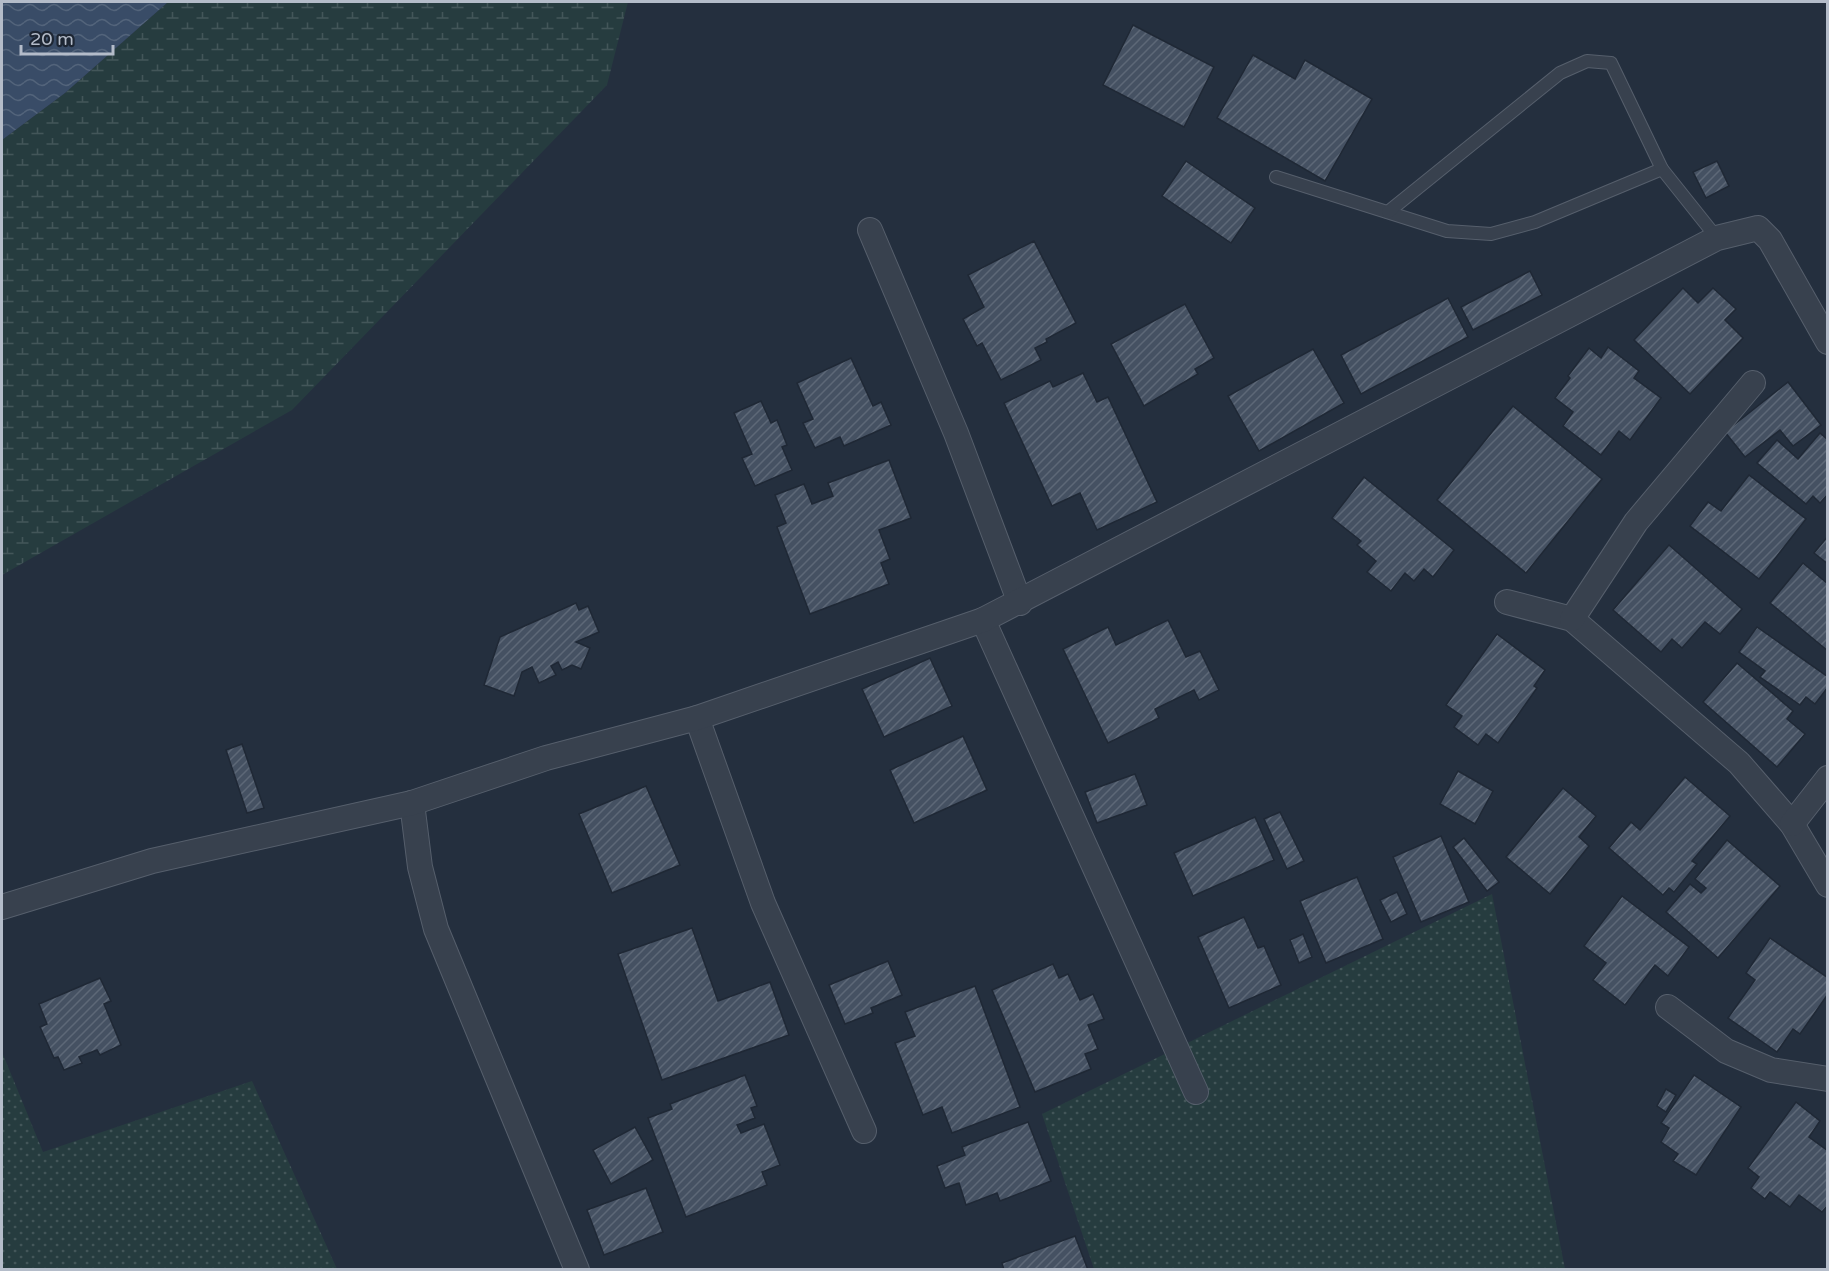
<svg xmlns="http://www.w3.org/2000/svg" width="1829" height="1271" font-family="'Varela Round',sans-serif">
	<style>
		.grass { fill: url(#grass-dots) }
		.wetland { fill: url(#wetland-marsh) }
		.water { fill: url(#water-waves) }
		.building { fill: url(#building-hatch); stroke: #1f2835; stroke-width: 1.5 }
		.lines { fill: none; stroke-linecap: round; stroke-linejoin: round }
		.service-casing { stroke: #565f6c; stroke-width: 14 }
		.minor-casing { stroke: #565f6c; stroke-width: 26 }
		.service { stroke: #38414e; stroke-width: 12 }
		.minor { stroke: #38414e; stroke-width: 24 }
	</style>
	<defs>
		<pattern id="grass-dots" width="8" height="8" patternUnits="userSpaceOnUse" patternTransform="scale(1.5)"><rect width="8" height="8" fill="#263c3f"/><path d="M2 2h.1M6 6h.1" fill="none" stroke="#435659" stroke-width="1.8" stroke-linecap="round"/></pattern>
		<pattern id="wetland-marsh" width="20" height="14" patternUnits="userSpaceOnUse" patternTransform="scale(1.5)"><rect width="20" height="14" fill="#263c3f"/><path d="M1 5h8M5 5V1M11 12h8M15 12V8" fill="none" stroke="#435659"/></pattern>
		<pattern id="water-waves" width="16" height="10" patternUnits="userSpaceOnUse" patternTransform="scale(1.5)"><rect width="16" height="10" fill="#394c67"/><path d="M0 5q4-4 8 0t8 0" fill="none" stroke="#53647b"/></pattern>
		<pattern id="building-hatch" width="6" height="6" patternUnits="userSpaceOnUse" patternTransform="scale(1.5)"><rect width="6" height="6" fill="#455162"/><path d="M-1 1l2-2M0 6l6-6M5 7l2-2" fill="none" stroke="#5d6877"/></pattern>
	</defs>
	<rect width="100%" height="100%" fill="#242f3e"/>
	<g class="grass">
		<polygon points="1492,894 1565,1269 1094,1269 1042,1114"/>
		<polygon points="2,1052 43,1152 252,1081 337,1269 2,1269"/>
	</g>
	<polygon class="wetland" points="168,2 628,2 607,85 292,410 2,575 2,140 65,93"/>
	<polygon class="water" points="2,2 168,2 65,93 2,140"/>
	<g class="building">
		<polygon points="1133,25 1214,67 1184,127 1103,85"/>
		<polygon points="1253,55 1295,79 1305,60 1372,99 1325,181 1217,118"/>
		<polygon points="1186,161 1255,208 1231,243 1162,196"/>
		<polygon points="1717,161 1729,186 1706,198 1693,172"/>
		<polygon points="1034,241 1076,323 1046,339 1047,342 1035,348 1041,360 1001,380 982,343 977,346 963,319 984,307 968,275"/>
		<polygon points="1530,271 1542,295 1473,330 1461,307"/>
		<polygon points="1683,288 1698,303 1713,288 1736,309 1725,320 1743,338 1690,394 1634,340"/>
		<polygon points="1448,298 1468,337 1361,394 1341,355"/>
		<polygon points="1185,304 1214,358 1195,369 1198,374 1144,406 1111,344"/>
		<polygon points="1608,347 1639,371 1634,378 1661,398 1630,440 1619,431 1601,455 1563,426 1573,412 1555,398 1570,378 1568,376 1589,348 1601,358"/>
		<polygon points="1313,349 1344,403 1259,451 1228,396"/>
		<polygon points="851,358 873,406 881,402 891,425 844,446 840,437 815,448 803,423 813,419 797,383"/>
		<polygon points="1083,373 1097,402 1108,397 1157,502 1097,530 1080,493 1052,506 1004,403 1050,381 1053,387"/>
		<polygon points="1788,382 1821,425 1793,446 1780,430 1745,457 1725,432"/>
		<polygon points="761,401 771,423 777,420 787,445 782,447 792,470 755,486 742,458 752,454 734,413"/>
		<polygon points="1513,406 1602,479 1526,573 1437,500"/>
		<polygon points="1820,433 1828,440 1828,494 1820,503 1813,496 1806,504 1757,463 1777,440 1798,459"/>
		<polygon points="889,460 911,518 879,530 890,559 881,563 889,584 810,614 777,527 786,523 775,495 804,484 812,504 833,496 828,483"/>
		<polygon points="1749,475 1806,519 1759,579 1690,526 1708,502 1721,511"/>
		<polygon points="1364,477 1454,550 1433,577 1424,569 1414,581 1405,573 1391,591 1367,572 1376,561 1357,545 1361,541 1332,518"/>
		<polygon points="1828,536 1828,564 1814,553"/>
		<polygon points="1669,545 1742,609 1720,634 1705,622 1682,648 1672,639 1661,652 1613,610"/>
		<polygon points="1803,563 1828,584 1828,651 1770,603"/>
		<polygon points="576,603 579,610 588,606 599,632 576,642 590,648 581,669 572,665 562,670 558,662 551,666 556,675 539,683 532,667 522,672 514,696 484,685 500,637"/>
		<polygon points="1168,620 1186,657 1200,651 1219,690 1199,700 1194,690 1155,709 1159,718 1108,743 1063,649 1108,627 1116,645"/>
		<polygon points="1757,627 1828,677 1828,687 1815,704 1806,697 1800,705 1760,677 1765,671 1739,652"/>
		<polygon points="1497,634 1545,670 1534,686 1537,688 1498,743 1486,734 1478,745 1454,727 1462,716 1446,705"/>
		<polygon points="930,658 952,706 884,737 862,689"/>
		<polygon points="1737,663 1793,711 1787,719 1805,734 1777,767 1703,702"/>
		<polygon points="963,736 987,790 914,823 890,770"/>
		<polygon points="242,744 264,808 247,813 226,750"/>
		<polygon points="1458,771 1493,791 1475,824 1440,804"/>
		<polygon points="1135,774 1147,805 1097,823 1085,792"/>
		<polygon points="1685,777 1730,816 1692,861 1697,864 1674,892 1669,888 1663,895 1609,848 1631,822 1640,830"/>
		<polygon points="646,786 680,865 612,893 579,814"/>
		<polygon points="1563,788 1596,816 1579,837 1589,846 1550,894 1506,857"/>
		<polygon points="1280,812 1304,861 1287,869 1264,819"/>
		<polygon points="1255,817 1274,860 1193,896 1174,853"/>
		<polygon points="1441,836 1469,902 1421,922 1393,857"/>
		<polygon points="1464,838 1499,882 1487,891 1453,847"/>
		<polygon points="1727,840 1780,886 1718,958 1666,912 1690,884 1701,893 1706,888 1695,879"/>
		<polygon points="1357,877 1383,939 1326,963 1300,901"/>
		<polygon points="1397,892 1407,914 1391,922 1380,900"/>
		<polygon points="1622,896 1689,947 1668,976 1655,965 1625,1005 1593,980 1606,963 1584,946"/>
		<polygon points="1244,917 1258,948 1264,946 1281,985 1229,1008 1198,937"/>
		<polygon points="692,928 718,1001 770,982 789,1035 662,1080 618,954"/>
		<polygon points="1303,934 1312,957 1299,963 1290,940"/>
		<polygon points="1770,938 1828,978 1828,994 1800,1034 1793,1029 1777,1052 1728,1018 1755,980 1746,973"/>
		<polygon points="888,961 902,995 871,1008 873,1013 845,1024 829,985"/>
		<polygon points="1053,964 1059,978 1068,974 1080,1000 1093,994 1104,1019 1088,1025 1098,1049 1085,1054 1091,1069 1035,1092 992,990"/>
		<polygon points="100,978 111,1001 104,1004 121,1045 100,1055 97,1050 79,1057 82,1063 64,1070 58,1057 54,1058 40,1027 47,1024 39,1004"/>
		<polygon points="975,986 1020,1107 952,1133 942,1107 923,1115 895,1043 915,1036 905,1012"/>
		<polygon points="745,1075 757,1106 751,1108 755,1118 737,1125 741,1133 764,1124 780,1165 762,1172 767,1185 686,1217 648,1118 672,1109 670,1104"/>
		<polygon points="1694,1075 1741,1107 1696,1175 1673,1161 1678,1154 1661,1142 1669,1128 1661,1123"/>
		<polygon points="1666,1089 1676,1095 1666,1112 1657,1106"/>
		<polygon points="1796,1102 1820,1121 1809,1137 1828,1151 1828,1205 1822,1212 1799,1195 1790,1207 1770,1192 1765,1199 1751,1188 1759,1177 1748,1168"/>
		<polygon points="1028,1122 1051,1181 1000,1201 997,1193 966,1205 959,1183 945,1188 937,1166 965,1155 962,1147"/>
		<polygon points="635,1127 653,1160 611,1184 593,1150"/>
		<polygon points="646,1188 663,1232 604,1255 587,1210"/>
		<polygon points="1075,1236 1088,1270 1004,1270 1002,1263"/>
	</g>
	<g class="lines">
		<g class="service-casing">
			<g id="service">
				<polyline points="1276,177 1447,231 1491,234 1535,222 1662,169"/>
				<polyline points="1388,212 1560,73 1587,61 1611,63 1662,169 1717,238"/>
			</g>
		</g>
		<g class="minor-casing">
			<g id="minor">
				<polyline points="870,230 956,433 1020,603"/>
				<polyline points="1507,602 1572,619 1739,763 1792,824 1828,885"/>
				<polyline points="1572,619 1636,522 1753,383"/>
				<polyline points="983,620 1196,1092"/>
				<polyline points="697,718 763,903 864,1131"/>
				<polyline points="412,803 420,867 436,929 577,1270"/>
				<polyline points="1792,824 1828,778"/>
				<polyline points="2,907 152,861 412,803 546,758 697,718 983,620 1717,238 1758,228 1770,240 1828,342"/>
				<polyline points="1668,1007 1726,1051 1771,1070 1828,1079"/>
			</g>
		</g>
		<use href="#service" class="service"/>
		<use href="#minor" class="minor"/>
	</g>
	<rect width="1829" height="1271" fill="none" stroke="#b4bcc9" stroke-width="6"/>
	<path d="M21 45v9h92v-9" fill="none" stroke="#b4bcc9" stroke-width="3"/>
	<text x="30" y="45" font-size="18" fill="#b4bcc9" stroke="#1d2633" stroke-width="4.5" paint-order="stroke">20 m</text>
</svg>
